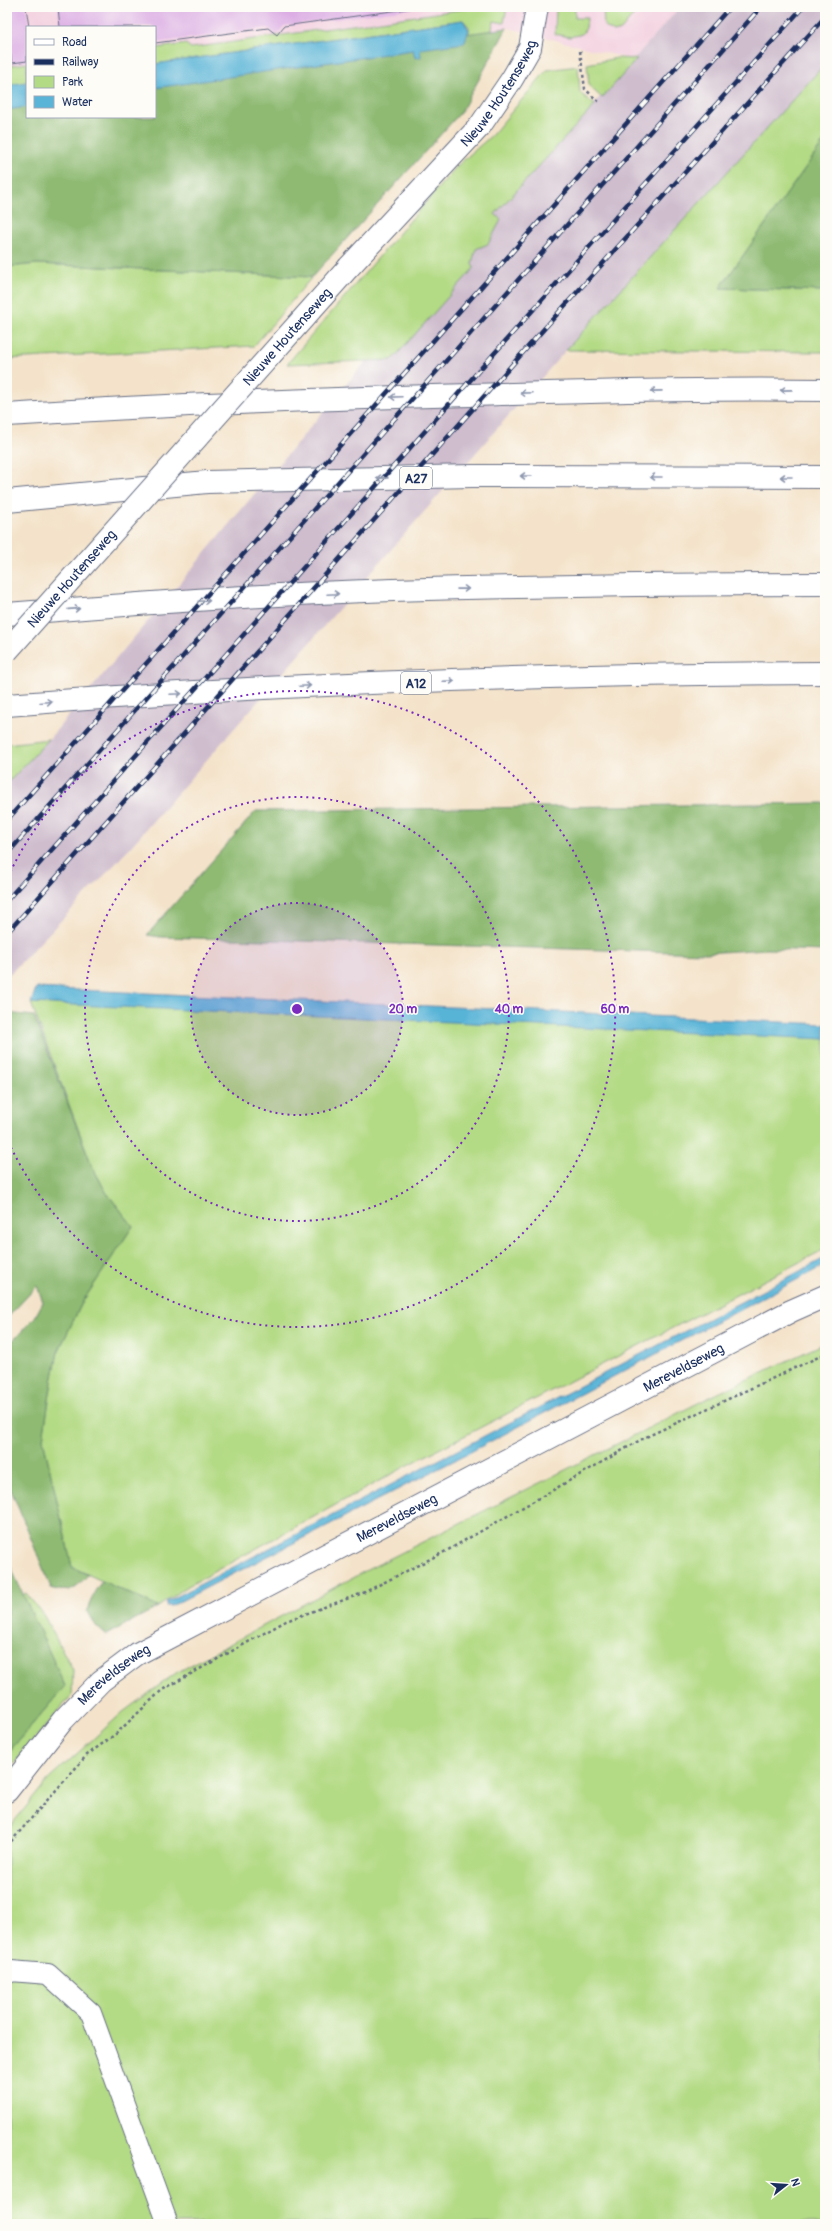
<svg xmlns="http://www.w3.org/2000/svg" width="832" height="2231" font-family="Pangolin,sans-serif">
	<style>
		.built { fill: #f3cfdf }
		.industrial { fill: #cfbdce }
		.green { fill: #b3da84; stroke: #678471 }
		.forest { fill: #8eba72; stroke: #547468 }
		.water { fill: #59b4d7; stroke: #3a729a }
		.building { fill: #dcade4 }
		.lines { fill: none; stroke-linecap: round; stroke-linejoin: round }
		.lane-casing { stroke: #676e84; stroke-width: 22 }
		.street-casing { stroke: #676e84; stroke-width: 24 }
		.highway-casing { stroke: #676e84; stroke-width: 24 }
		.path { stroke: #676e84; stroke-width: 2.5; stroke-dasharray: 3 3; stroke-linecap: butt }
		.lane { stroke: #fff; stroke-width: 20 }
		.street { stroke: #fff; stroke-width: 22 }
		.highway { stroke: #fff; stroke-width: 22 }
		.rail-casing { stroke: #1b2f5e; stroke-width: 4.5 }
		.rail { stroke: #fdfcf7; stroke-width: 3; stroke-dasharray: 9; stroke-linecap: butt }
		.street-bridge-casing { stroke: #676e84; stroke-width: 24; stroke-linecap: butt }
		.street-bridge { stroke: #fff; stroke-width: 22 }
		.oneway { stroke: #8d97ae }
		.ring { fill: none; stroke: #7b2cbf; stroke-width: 2; stroke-dasharray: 2 4 }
		.labels { text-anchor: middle; stroke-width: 3; stroke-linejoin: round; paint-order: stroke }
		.shield { fill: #fdfcf7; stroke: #5f6c8c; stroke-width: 1 }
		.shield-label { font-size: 13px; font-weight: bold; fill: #1b2f5e }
		.street-label { font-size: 14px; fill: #1b2f5e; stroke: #fdfcf7 }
		.centre { fill: #7b2cbf; stroke: #fdfcf7; stroke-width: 2 }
		.ring-label { font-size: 12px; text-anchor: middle; font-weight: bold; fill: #7b2cbf; stroke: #fdfcf7; stroke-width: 3; stroke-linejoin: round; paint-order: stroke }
	</style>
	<rect width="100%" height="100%" fill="#fdfcf7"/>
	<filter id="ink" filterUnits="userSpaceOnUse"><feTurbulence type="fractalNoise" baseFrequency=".025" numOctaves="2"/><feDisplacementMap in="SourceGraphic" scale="8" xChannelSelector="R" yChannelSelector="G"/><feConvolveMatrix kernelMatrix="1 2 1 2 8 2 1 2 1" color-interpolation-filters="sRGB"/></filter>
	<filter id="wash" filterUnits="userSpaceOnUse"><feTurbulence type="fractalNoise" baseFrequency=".012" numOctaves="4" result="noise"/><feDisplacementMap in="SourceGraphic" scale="16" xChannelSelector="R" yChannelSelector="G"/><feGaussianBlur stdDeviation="0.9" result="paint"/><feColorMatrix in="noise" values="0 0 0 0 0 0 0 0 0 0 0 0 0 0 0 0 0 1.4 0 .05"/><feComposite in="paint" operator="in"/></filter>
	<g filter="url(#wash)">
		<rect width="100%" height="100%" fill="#f4e3ca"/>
		<polygon class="built" points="7,7 680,7 633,60 509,28 155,83 155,27 27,27 27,102 7,105"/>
		<polygon class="industrial" points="680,7 825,7 825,64 566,350 118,861 7,977 7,784 49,739 380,344"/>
		<g class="green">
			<polygon points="507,7 504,23 493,21 492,31 469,34 469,27 463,20 155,64 155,48 186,44 191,48 472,8"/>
			<polygon points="556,7 575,7 575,18 587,18 586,28 582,34 570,37 555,34"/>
			<polygon points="603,7 609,7 609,13 615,7 640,7 621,30 614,32 604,26"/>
			<polygon points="617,58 637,59 602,98 589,86 587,64"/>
			<polygon points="27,63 27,82 7,85 7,66"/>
			<polygon points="825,64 825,140 720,288 825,291 825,352 566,350"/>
			<polygon points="578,66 580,93 595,105 495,214 501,220 488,244 476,249 472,263 474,268 392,360 287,364 457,166 492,135 547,70"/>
			<polygon points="37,264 312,277 254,346 7,359 7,267"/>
			<polygon points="49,739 7,784 7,744"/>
			<polygon points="31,1003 825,1032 825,1249 412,1463 188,1586 158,1607 72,1567 43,1439 51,1387 58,1352 83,1301 133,1226 106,1192 92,1166"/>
			<polygon points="825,1343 825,2224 7,2224 7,1830 48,1780 123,1712 176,1673 367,1570 712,1396"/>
			<polygon points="26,1593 44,1616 73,1670 72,1695 7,1772 7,1754 65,1686 23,1595"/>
		</g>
		<g class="forest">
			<polygon points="507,28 461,112 312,277 37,264 7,267 7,102 27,99 27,117 155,117 155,80"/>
			<polygon points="825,140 825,291 720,288"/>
			<polygon points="825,803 825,951 766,949 706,953 160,937 147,935 256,811"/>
			<path d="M7 1013 34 1016 92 1166 106 1192 133 1226 83 1301 58 1352 51 1387 43 1439 72 1567 88 1575C75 1589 69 1594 51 1588L7 1480V1347L35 1317 43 1302 37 1286 7 1318Z"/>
			<polygon points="7,1559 65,1686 7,1754"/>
			<polygon points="102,1581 158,1607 106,1635 96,1626 87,1610 95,1591"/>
		</g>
		<g class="water">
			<polygon points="463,20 469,30 464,43 420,49 421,57 415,58 413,50 155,88 155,64"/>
			<polygon points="27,82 27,107 7,110 7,85"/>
			<polygon points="36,988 825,1024 825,1039 31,1003"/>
			<polygon points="825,1258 825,1265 461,1457 171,1606 166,1606 167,1602 178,1596"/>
		</g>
		<g id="blocks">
			<g class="building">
				<polygon points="7,7 26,7 29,27 27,27 27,61 12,63 7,31"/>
				<polygon points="58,7 414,7 414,8 284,26 277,35 268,28 155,43 155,27 60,27"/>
			</g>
		</g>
	</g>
	<g filter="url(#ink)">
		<use href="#blocks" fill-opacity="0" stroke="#676e84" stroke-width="1"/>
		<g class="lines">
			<g class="lane-casing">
				<polyline id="lane" points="7,1974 11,1971 48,1974 91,2013 168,2224"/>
			</g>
			<g class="street-casing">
				<g id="street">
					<path id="s1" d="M349 267 480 126 512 79 530 48 537 7"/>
					<path id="s2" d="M7 1791 63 1720 101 1681 137 1654 791 1311 825 1296"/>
				</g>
			</g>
			<g class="highway-casing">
				<g id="highway">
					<path d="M7 415C162 405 316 399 471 395 589 392 707 388 825 390"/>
					<polyline points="7,501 207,482 472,476 825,477"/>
					<path d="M7 614C135 604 264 594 393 590 537 586 681 584 825 584"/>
					<path d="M7 705C279 683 552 674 825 673"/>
				</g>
			</g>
			<g class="path">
				<polyline points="580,51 585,89 599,102"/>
				<polyline points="7,1846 87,1755 117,1733 162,1690 286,1621 363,1593 448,1550 644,1438 825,1354"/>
			</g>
			<use href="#lane" class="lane"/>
			<use href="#street" class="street"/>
			<use href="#highway" class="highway"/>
			<g class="rail-casing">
				<g id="rail">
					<polyline points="7,820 730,7"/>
					<polyline points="7,854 761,7"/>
					<polyline points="7,900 803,7"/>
					<polyline points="7,933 551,321 825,17"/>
				</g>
			</g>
			<use href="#rail" class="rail"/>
			<g class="street-bridge-casing">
				<g id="street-bridge">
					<path id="s3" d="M7 651 349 267"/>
				</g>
			</g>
			<use href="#street-bridge" class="street-bridge"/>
		</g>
		<defs><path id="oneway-shaft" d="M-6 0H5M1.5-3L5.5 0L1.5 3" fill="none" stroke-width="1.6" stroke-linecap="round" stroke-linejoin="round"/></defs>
		<g class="oneway">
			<use href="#oneway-shaft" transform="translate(786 390) rotate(179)"/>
			<use href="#oneway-shaft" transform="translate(656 391) rotate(179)"/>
			<use href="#oneway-shaft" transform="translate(526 393) rotate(178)"/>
			<use href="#oneway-shaft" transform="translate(396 397) rotate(178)"/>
			<use href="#oneway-shaft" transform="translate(526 476) rotate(-180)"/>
			<use href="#oneway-shaft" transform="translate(656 477) rotate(-180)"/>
			<use href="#oneway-shaft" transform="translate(786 477) rotate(-180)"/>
			<use href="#oneway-shaft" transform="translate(382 478) rotate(179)"/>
			<use href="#oneway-shaft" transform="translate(463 589) rotate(-1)"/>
			<use href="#oneway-shaft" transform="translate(333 594) rotate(-3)"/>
			<use href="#oneway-shaft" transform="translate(204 601) rotate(-3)"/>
			<use href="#oneway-shaft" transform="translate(74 609) rotate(-4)"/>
			<use href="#oneway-shaft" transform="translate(449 681) rotate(-2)"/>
			<use href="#oneway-shaft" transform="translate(305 686) rotate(-3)"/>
			<use href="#oneway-shaft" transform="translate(176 694) rotate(-3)"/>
			<use href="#oneway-shaft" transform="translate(46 702) rotate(-5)"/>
		</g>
	</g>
	<circle cx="297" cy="1009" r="106" fill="#7b2cbf" fill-opacity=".12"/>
	<g class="ring">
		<circle cx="297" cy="1009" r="106"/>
		<circle cx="297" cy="1009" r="212"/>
		<path d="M8 877A318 318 0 1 1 8 1141"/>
	</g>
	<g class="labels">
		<g class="shield">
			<rect x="400" y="467" width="32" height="22" rx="3"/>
			<rect x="401" y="672" width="30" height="22" rx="3"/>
		</g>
		<g class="shield-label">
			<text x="416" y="483">A27</text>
			<text x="416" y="688">A12</text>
		</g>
		<g class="street-label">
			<text dy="5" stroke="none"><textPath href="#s1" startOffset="230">Nieuwe Houtenseweg</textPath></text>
			<text dy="5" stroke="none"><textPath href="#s3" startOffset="421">Nieuwe Houtenseweg</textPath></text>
			<text dy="5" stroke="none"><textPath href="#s3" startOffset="97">Nieuwe Houtenseweg</textPath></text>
			<text dy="5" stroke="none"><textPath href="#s2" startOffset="807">Mereveldseweg</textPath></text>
			<text dy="5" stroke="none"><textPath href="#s2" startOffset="483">Mereveldseweg</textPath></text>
			<text dy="5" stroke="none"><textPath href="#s2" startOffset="159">Mereveldseweg</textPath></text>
		</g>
	</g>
	<circle cx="297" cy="1009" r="6" class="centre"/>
	<g class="ring-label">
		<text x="403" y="1013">20 m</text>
		<text x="509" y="1013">40 m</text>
		<text x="615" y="1013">60 m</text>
	</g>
	<rect width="832" height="2231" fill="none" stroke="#fdfcf7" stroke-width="24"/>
	<rect x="26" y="26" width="130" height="92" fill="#fdfcf7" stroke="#a3aaba"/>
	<rect x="34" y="39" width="20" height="6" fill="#ffffff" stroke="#a3aaba"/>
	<text x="62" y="46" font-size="12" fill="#1b2f5e">Road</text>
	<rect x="34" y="59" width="20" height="6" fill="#1b2f5e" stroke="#a3aaba"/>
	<text x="62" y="66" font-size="12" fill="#1b2f5e">Railway</text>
	<rect x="34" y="76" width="20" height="12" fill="#b3da84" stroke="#a3aaba"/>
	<text x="62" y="86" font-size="12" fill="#1b2f5e">Park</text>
	<rect x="34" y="96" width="20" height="12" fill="#59b4d7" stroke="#a3aaba"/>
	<text x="62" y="106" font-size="12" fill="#1b2f5e">Water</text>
	<g transform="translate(786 2185) rotate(73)" stroke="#fdfcf7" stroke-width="3" paint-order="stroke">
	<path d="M0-3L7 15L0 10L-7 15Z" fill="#1b2f5e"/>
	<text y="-6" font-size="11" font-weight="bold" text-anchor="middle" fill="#1b2f5e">N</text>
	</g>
</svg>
